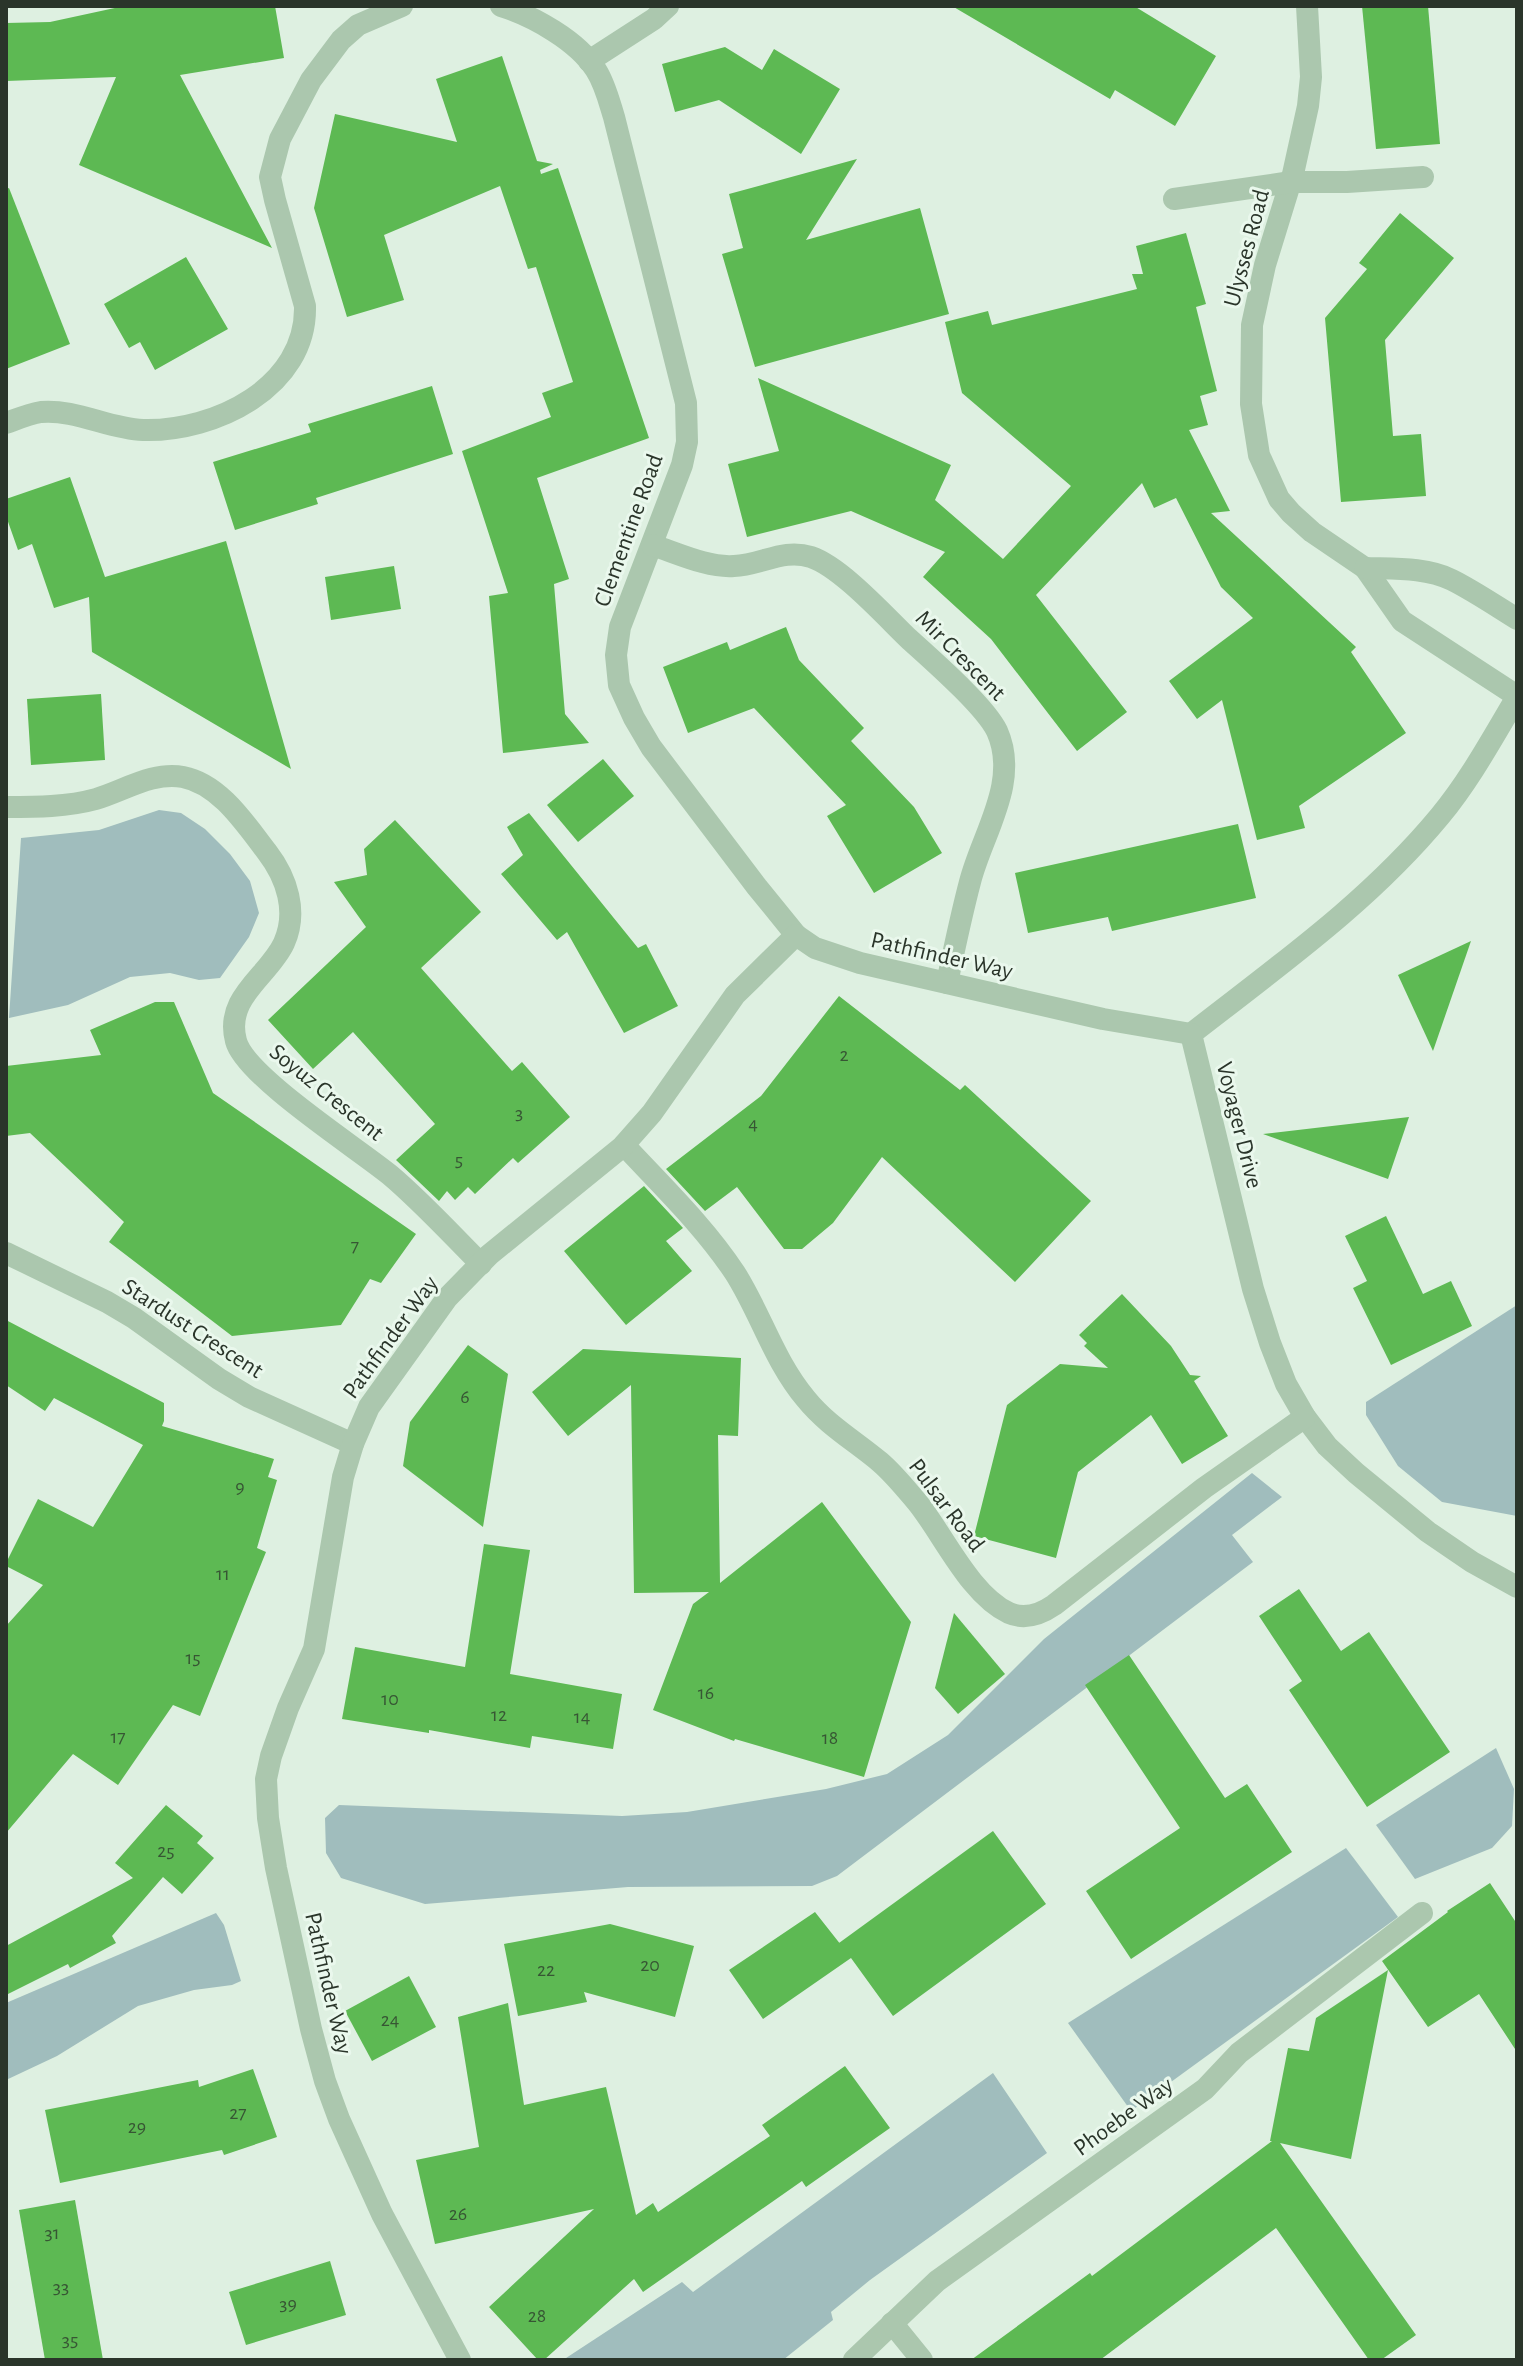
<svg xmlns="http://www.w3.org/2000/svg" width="1523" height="2366" font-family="'Alegreya Sans',sans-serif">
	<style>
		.green { fill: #a0bdbd }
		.building { fill: #5db953 }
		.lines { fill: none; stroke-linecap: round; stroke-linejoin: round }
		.minor { stroke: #abc7ae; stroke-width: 22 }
		.labels { text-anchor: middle; stroke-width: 6; stroke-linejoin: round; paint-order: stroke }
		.number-label { font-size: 20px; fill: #375634 }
		.street-label { font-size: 24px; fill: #2a352a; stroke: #eaf8ed }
	</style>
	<rect width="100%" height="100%" fill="#def0e1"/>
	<g class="green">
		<polygon points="159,810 181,813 205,829 230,854 250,881 259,913 249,937 220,978 199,980 170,973 130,977 68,1005 9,1018 21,838 99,830"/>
		<polygon points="1517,1305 1517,1516 1442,1502 1398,1466 1366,1415 1366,1402"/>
		<polygon points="1252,1473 1282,1497 1232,1535 1253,1562 837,1876 812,1886 628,1887 425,1904 341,1878 326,1853 325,1818 339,1805 622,1816 687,1812 826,1789 887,1774 948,1735 1044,1639"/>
		<polygon points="1496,1748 1514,1789 1512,1826 1492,1848 1415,1879 1376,1825"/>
		<polygon points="1346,1848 1398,1917 1131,2111 1068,2023"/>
		<polygon points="216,1913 224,1925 241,1981 232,1985 194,1990 138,2006 57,2056 6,2080 6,2003"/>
		<polygon points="993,2073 1047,2153 870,2280 831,2312 833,2320 783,2360 563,2360 682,2282 693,2292"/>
	</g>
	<g class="building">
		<polygon points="124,6 275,6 284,58 180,75 272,248 79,165 116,77 6,81 6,23 50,22"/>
		<polygon points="952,6 1134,6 1216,56 1175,126 1115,90 1110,99"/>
		<polygon points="1362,6 1428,6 1440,144 1376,149"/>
		<polygon points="725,47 762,70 774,49 840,89 801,154 719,100 675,112 662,64"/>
		<polygon points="502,56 537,161 553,164 540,170 541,174 558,168 649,438 537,478 569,579 554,584 565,714 589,743 503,753 489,596 508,593 462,451 551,417 542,393 573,382 536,267 528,269 500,186 384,235 404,300 347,317 314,208 335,114 457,142 436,79"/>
		<polygon points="857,159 806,240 920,208 949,314 755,367 722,254 743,248 729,194"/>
		<polygon points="9,188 70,344 6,369 6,189"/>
		<polygon points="1400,213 1454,258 1385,340 1393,436 1421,434 1426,496 1341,502 1325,318 1367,269 1359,263"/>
		<polygon points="1186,233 1206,304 1196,307 1217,391 1200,396 1208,425 1189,430 1230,511 1211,513 1356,647 1351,652 1406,733 1299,806 1305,828 1257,840 1222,700 1197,719 1169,681 1253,618 1221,587 1176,498 1154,508 1142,483 1036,595 1127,712 1077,751 991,639 923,577 945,552 851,511 747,537 728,464 779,451 758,378 951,465 935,500 1003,559 1071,486 962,393 945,322 988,311 992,325 1137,289 1132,274 1143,274 1136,246"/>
		<polygon points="186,257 228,329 155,370 140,342 129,348 104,304"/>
		<polygon points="432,386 453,454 316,498 318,504 235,530 213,462 311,432 308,424"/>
		<polygon points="70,477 105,577 226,541 291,769 92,652 89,597 54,608 32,544 18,550 6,516 6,499"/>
		<polygon points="394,566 401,609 331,620 325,577"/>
		<polygon points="786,627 799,660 864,728 851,741 914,807 942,853 874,893 827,816 846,805 754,708 688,733 663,667 727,642 730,650"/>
		<polygon points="101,694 105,760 31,765 27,699"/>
		<polygon points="603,759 634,796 578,842 547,805"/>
		<polygon points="529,813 638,948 646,944 678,1006 624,1033 567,932 557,940 501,874 523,855 507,827"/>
		<polygon points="395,820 481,912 421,968 512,1071 522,1062 570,1117 518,1163 513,1158 475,1194 468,1187 455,1200 447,1191 439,1201 396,1160 435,1124 353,1032 313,1069 268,1020 366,927 334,882 367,875 364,849"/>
		<polygon points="1238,824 1256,898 1112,931 1108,917 1028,933 1015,873"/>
		<polygon points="1471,941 1433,1051 1398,975"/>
		<polygon points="839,996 960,1090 965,1085 1091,1201 1015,1282 882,1157 833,1223 802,1249 784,1249 737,1187 705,1211 666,1169 761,1096"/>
		<polygon points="155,1002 174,1002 213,1093 416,1234 381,1283 370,1279 341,1325 232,1336 109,1242 124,1222 30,1133 6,1136 6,1066 101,1055 90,1030"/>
		<polygon points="1409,1117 1388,1179 1263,1134"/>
		<polygon points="644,1186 683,1228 666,1241 692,1271 626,1325 564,1251"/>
		<polygon points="1386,1216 1423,1294 1451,1281 1472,1326 1391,1365 1353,1288 1367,1281 1345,1236"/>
		<polygon points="1122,1294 1171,1346 1190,1375 1201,1376 1194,1381 1228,1436 1182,1464 1151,1415 1078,1472 1056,1558 974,1536 1007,1405 1060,1364 1108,1368 1084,1346 1087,1343 1079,1335"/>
		<polygon points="6,1320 164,1403 164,1421 162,1426 274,1459 268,1477 277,1480 257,1548 266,1552 200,1716 173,1705 118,1785 73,1754 6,1833 6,1626 43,1585 6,1566 6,1563 38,1499 93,1527 143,1445 54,1398 45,1411 6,1385"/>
		<polygon points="468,1345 508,1374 483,1527 403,1466 410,1422"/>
		<polygon points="583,1349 741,1358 738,1436 718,1435 720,1583 822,1502 911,1622 864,1777 735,1739 734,1741 653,1710 693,1604 709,1592 634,1593 631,1385 568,1436 532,1392"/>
		<polygon points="484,1544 530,1550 510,1674 622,1694 613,1749 532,1736 530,1748 429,1730 429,1733 342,1719 355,1647 465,1667"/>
		<polygon points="1299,1589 1341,1651 1369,1632 1450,1752 1367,1807 1289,1690 1302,1681 1259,1616"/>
		<polygon points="954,1613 1005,1674 958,1714 935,1688"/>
		<polygon points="1129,1655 1225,1798 1247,1784 1292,1852 1131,1959 1086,1891 1180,1828 1085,1685"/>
		<polygon points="166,1805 203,1836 197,1843 214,1858 182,1894 163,1877 112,1936 116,1943 70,1968 68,1964 6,1995 6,1946 133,1878 115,1863"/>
		<polygon points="993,1831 1046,1904 893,2016 851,1958 763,2019 729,1970 815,1912 841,1945 839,1943"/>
		<polygon points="1490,1883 1517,1924 1517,2052 1479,1994 1428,2027 1382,1961 1448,1912 1447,1911"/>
		<polygon points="610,1924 694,1946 675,2017 584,1992 587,2002 518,2016 504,1944"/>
		<polygon points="1388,1970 1351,2159 1280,2143 1416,2335 1381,2360 1369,2360 1276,2228 1100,2360 971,2360 1090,2273 1092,2276 1272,2141 1270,2141 1288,2048 1309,2051 1316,2018"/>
		<polygon points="409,1976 436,2027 372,2061 345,2011"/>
		<polygon points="508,2003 524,2105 606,2087 636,2215 653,2203 658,2212 770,2136 762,2125 845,2066 890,2128 806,2187 802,2181 643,2292 634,2279 544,2360 538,2360 489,2307 594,2209 435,2244 416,2160 479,2147 458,2017"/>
		<polygon points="253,2069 277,2137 224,2155 222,2150 60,2183 45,2110 198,2080 199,2087"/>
		<polygon points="75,2200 103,2360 45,2360 19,2210"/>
		<polygon points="330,2261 346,2315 246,2345 229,2292"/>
	</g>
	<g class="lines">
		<g class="minor">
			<path d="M501 6C533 16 578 41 596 70 605 84 609 101 614 117L686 403 687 442 682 465 620 627 616 655 619 685 634 718 651 747 757 887 796 935"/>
			<polyline points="1307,6 1311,77 1308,106 1293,174 1265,265 1252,325 1251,404 1259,455 1279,499 1291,513 1312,532 1365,568 1402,621 1517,696"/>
			<polyline points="589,61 654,19 668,6"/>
			<polyline points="1174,199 1291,182 1347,182 1423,177"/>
			<path d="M6 423C17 419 29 414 41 412 76 409 109 429 143 430 215 432 307 387 305 306L275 200 270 177 280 139 311 80 341 40 358 25 402 6"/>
			<path d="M652 545C677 553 708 568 734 566 762 565 783 548 811 557 841 567 885 616 909 639 931 659 985 706 997 731 1020 782 982 834 970 882 961 916 954 950 947 983"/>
			<path d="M1365 568C1393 569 1426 567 1452 580 1474 591 1496 606 1517 619"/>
			<path d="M1517 697C1493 737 1470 780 1440 816 1369 902 1278 966 1191 1034L1253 1289 1270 1343 1286 1384 1305 1417 1327 1446 1356 1473 1428 1532 1472 1562 1517 1587"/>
			<path d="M6 807C36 807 67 807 96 799 123 791 154 771 183 777 220 784 246 825 267 852 287 878 298 912 284 943 269 976 224 997 236 1041 245 1076 357 1148 390 1175 422 1202 451 1234 481 1264"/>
			<path d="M624 1145C662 1186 704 1226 735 1273 761 1314 774 1361 806 1399 827 1425 855 1441 880 1462 894 1474 905 1488 917 1502 943 1534 970 1595 1009 1613 1025 1620 1041 1614 1054 1605L1204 1488 1305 1417"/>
			<polyline points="6,1253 107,1302 134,1318 219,1379 249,1397 353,1444"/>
			<polyline points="892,2323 922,2360"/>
			<polyline points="460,2360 382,2214 339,2119 325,2081 311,2029 276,1868 268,1818 266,1779 271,1756 288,1708 314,1649 343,1477 353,1444 369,1407 447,1298 489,1255 622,1147 652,1113 735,995 796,935 815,948 860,963 1103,1019 1191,1034"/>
			<polyline points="854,2360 937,2281 1205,2089 1239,2053 1422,1913"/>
		</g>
	</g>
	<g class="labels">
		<g class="number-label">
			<text x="844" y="1061">2</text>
			<text x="519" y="1119">3</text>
			<text x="753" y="1130">4</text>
			<text x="459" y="1166">5</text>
			<text x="355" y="1252">7</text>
			<text x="465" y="1403">6</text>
			<text x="240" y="1493">9</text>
			<text x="223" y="1580">11</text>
			<text x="193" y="1664">15</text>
			<text x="706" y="1699">16</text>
			<text x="390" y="1705">10</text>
			<text x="499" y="1721">12</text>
			<text x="582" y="1723">14</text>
			<text x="118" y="1743">17</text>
			<text x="830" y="1744">18</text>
			<text x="166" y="1857">25</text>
			<text x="650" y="1971">20</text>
			<text x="546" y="1976">22</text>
			<text x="390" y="2026">24</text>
			<text x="238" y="2119">27</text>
			<text x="137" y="2133">29</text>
			<text x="458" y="2220">26</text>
			<text x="52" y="2239">31</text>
			<text x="61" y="2293">33</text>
			<text x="288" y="2310">39</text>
			<text x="537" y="2322">28</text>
			<text x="70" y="2346">35</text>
		</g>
		<g class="street-label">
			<text transform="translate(1246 248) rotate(-75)" y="8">Ulysses Road</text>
			<text transform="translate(628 530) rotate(-70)" y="8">Clementine Road</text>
			<text transform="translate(961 655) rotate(45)" y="8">Mir Crescent</text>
			<text transform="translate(942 955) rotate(13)" y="8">Pathfinder Way</text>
			<text transform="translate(327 1092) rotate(39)" y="8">Soyuz Crescent</text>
			<text transform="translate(1240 1125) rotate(76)" y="8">Voyager Drive</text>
			<text transform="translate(193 1328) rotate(33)" y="8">Stardust Crescent</text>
			<text transform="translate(390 1337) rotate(-54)" y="8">Pathfinder Way</text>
			<text transform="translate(947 1505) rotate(53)" y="8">Pulsar Road</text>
			<text transform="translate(329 1983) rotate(77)" y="8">Pathfinder Way</text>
			<text transform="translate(1123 2116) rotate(-36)" y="8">Phoebe Way</text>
		</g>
	</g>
	<rect width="1523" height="2366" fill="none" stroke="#2a352a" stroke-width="16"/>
</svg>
